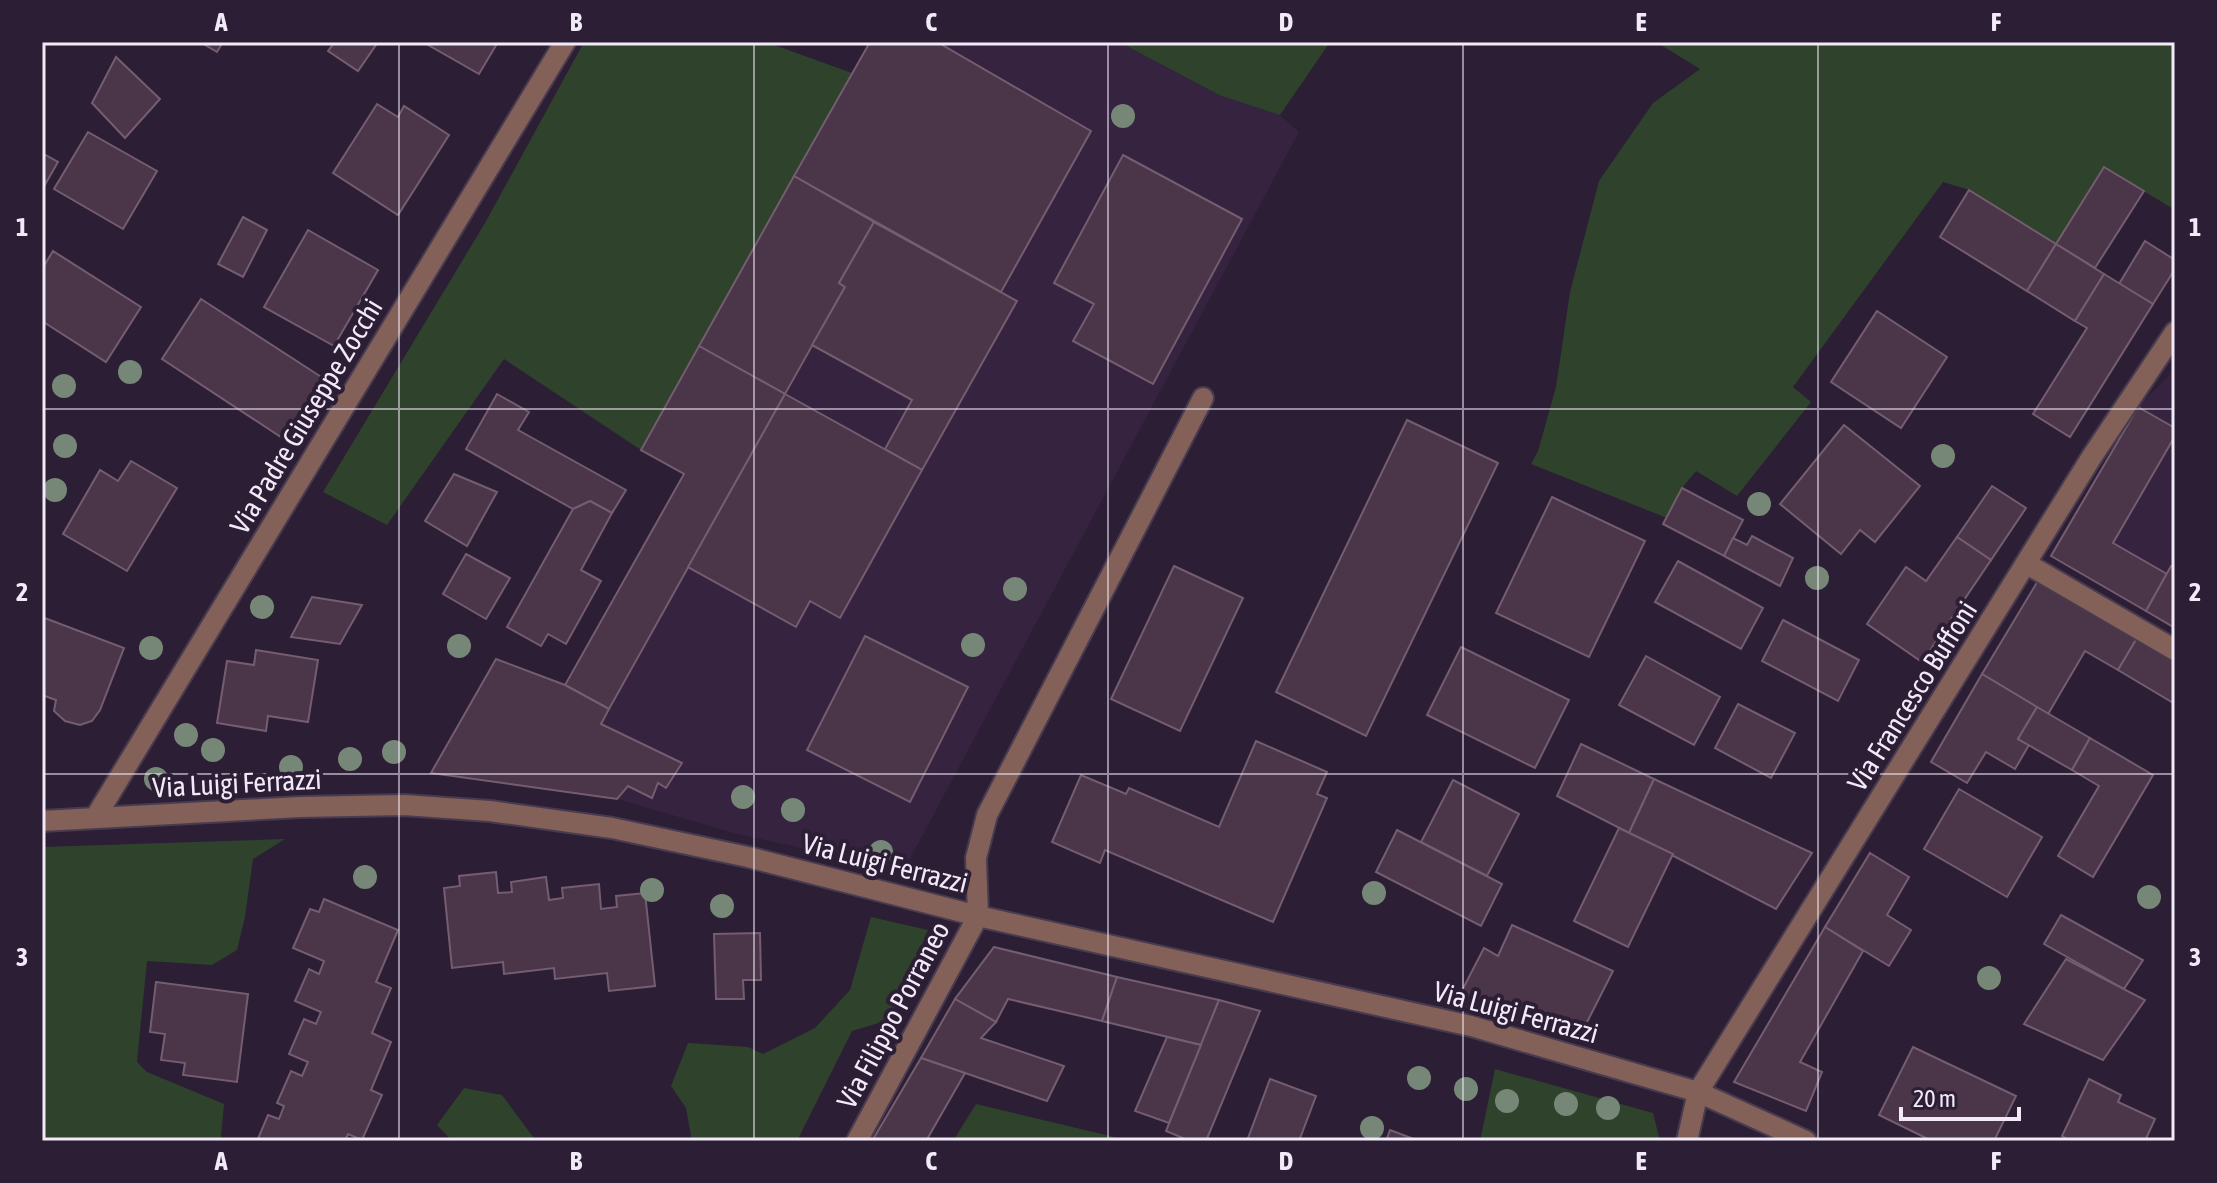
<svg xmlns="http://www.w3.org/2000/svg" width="2217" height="1183" font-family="'Asap Condensed',sans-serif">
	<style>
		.built { fill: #35233f }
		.green { fill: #2e422c }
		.building { fill: #4b3548; stroke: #755d71; stroke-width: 2 }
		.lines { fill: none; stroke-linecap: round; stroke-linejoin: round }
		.minor-casing { stroke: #483b50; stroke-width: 24 }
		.minor { stroke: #836058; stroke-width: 20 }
		.tree { fill: #768778 }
		.grid { fill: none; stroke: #f3eaf9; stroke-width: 2; stroke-opacity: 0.55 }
		.labels { text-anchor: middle; stroke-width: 8; stroke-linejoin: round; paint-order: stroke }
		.street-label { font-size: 28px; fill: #f3eaf9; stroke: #2c1e34 }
		.neatline { fill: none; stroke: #f3eaf9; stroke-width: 3 }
		.grid-label { font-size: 26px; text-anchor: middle; font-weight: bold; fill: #f3eaf9 }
	</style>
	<rect width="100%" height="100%" fill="#2c1e34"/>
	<g class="built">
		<polygon points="870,42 1119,42 1219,95 1280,115 1299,132 904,870 737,834 617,799 431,773 496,659 566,685 683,474 641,450"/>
		<polygon points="2175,369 2175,628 2051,556 2138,407"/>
	</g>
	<g class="green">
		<polygon points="584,42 766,42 852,73 641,450 504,359 387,525 323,492 485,223"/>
		<polygon points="1119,42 1330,42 1280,115 1219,95"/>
		<polygon points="1656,42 2175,42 2175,210 2104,167 2056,244 1969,190 1943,182 1793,387 1811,402 1737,496 1696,471 1682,488 1667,518 1531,464 1538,451 1556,387 1570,292 1599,181 1653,103 1700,69"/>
		<polygon points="285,839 253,859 245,917 237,950 212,965 147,961 137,1062 147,1072 224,1104 221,1137 217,1141 42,1141 42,847"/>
		<polygon points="871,917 928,930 892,1019 852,1031 797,1141 692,1141 686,1108 671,1086 688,1043 748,1047 763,1054 815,1028 850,990"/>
		<polygon points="1495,1069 1653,1113 1660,1141 1480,1141"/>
		<polygon points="464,1088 502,1095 536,1141 452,1141 437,1125"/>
		<polygon points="976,1104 1131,1141 953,1141"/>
	</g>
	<g class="building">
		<polygon points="200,42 223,42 217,52"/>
		<polygon points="335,42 378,42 358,71 328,51"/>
		<polygon points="423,42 498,42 479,74"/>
		<polygon points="870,42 937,42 1091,131 1001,292 794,176"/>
		<polygon points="116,57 160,99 125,138 92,103"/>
		<polygon points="377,104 398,117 404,106 449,135 398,215 333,173"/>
		<polygon points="88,132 157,171 123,229 54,189"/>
		<polygon points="42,153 58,162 42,190"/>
		<polygon points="1123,155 1242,219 1153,384 1073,341 1094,304 1054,283"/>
		<polygon points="2104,167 2144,191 2095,268 2056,244"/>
		<polygon points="794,176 874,222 839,283 845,287 785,394 699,346"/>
		<polygon points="1969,190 2056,244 2027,291 1940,237"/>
		<polygon points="243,217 267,230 243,277 218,264"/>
		<polygon points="874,222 1017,301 922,470 885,449 912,400 812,345 845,287 839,283"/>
		<polygon points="308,230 378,270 334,346 264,307"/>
		<polygon points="2145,241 2175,260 2175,269 2153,304 2119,284"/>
		<polygon points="2056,244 2104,274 2075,321 2027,291"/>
		<polygon points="53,251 141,307 106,362 42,321 42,269"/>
		<polygon points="2104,274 2153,304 2070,437 2033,414 2087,328 2075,321"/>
		<polygon points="201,299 329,382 290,443 162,359"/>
		<polygon points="1877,311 1947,357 1901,428 1831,382"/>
		<polygon points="699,346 785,394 609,709 565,685 684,474 641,450"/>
		<polygon points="497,394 529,412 518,430 626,490 612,513 590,501 573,509 466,449"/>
		<polygon points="785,394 922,470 840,618 810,601 796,627 688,567"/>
		<polygon points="2138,407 2175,428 2175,436 2113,543 2167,574 2146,611 2051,556"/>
		<polygon points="1407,420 1498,463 1366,736 1276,692"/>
		<polygon points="1844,425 1920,486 1875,542 1860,530 1841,554 1780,504"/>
		<polygon points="131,461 177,488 127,571 63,534 100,470 118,481"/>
		<polygon points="454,474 497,492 467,546 425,521"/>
		<polygon points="1992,486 2026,508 1991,560 1957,537"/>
		<polygon points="1682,488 1743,520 1724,556 1663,524"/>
		<polygon points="1552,497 1645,541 1589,657 1496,613"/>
		<polygon points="590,501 612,513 581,570 601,581 566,644 548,634 541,646 507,627 573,509"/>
		<polygon points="1752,536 1793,558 1780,586 1724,556 1733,538 1747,545"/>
		<polygon points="1957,537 1991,560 1922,662 1867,624 1906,567 1926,581"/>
		<polygon points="466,554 510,578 486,619 443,594"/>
		<polygon points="1678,561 1763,608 1741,649 1655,602"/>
		<polygon points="1174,566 1243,598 1180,731 1111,699"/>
		<polygon points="2171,566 2175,568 2175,628 2146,611"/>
		<polygon points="2039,579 2137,638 2118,670 2085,651 2048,714 1982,674"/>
		<polygon points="312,597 362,605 340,644 291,637"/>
		<polygon points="42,617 124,648 100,710 92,721 80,725 65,721 54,711 56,700 42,695"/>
		<polygon points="1783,620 1859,660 1838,701 1762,661"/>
		<polygon points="865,636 968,687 910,802 807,750"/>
		<polygon points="2137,638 2175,660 2175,704 2118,670"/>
		<polygon points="1461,647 1569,700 1535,768 1427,715"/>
		<polygon points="256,650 318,660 308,722 268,716 266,731 217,723 227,661 254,665"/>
		<polygon points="1646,656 1720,697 1694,745 1619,705"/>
		<polygon points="496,659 565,685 609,709 601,724 682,763 666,788 658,783 652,798 628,786 617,799 431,773"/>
		<polygon points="1982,674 2037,707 2018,739 2029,745 2015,769 1986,752 1967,783 1931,762"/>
		<polygon points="1738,704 1795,733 1771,778 1715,748"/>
		<polygon points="2037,707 2090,738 2072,770 2018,739"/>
		<polygon points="2090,738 2153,775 2093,877 2058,856 2099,786 2072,770"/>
		<polygon points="1256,741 1327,772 1317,794 1327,798 1273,922 1105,850 1100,863 1052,842 1081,775 1126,794 1129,788 1219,827"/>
		<polygon points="1581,744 1654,779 1629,833 1557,796"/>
		<polygon points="1654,779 1812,853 1776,909 1629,833"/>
		<polygon points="1453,780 1519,814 1487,876 1421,842"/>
		<polygon points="1959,789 2042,837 2007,897 1924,849"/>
		<polygon points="1619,828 1673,854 1628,947 1574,921"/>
		<polygon points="1397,830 1502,884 1481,926 1376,872"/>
		<polygon points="1870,853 1909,877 1887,915 1911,930 1889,966 1825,927"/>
		<polygon points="496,872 498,893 512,892 511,882 546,877 549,900 563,898 562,888 599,884 601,909 617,907 616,896 645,893 655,986 609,991 607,973 555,979 554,968 504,974 503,962 452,968 444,888 460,886 459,876"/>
		<polygon points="324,899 398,930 376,982 391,988 372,1033 391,1042 371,1090 382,1095 362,1140 348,1134 345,1141 257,1141 268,1115 279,1119 284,1106 277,1103 291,1071 302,1076 308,1062 289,1054 304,1019 316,1024 321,1012 295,1001 309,969 319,974 324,961 293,948 310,909 319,912"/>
		<polygon points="2061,915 2143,960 2124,989 2044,944"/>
		<polygon points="1512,925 1613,971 1580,1036 1455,1004 1484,948 1498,956"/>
		<polygon points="1825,927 1863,951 1800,1062 1822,1072 1806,1111 1734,1082"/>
		<polygon points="760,933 761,980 743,980 744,999 716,999 714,934"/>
		<polygon points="994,947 1117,977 1102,1021 1008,999 996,1022 955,999"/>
		<polygon points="2066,959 2145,1000 2103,1060 2024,1024"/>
		<polygon points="1117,977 1219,1000 1201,1045 1102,1021"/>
		<polygon points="156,982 248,994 237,1082 183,1075 185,1063 161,1060 165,1034 150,1032"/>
		<polygon points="955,999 996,1022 981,1038 1064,1066 1047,1101 921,1058"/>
		<polygon points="1219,1000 1260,1011 1206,1141 1190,1141 1166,1131"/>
		<polygon points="1167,1037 1201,1045 1169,1123 1135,1111"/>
		<polygon points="1913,1047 2016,1096 1994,1141 1932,1141 1879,1115"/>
		<polygon points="921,1058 965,1073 926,1141 872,1141"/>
		<polygon points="1270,1079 1316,1096 1299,1141 1247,1141"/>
		<polygon points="2089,1079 2121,1095 2118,1102 2155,1119 2145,1141 2071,1141 2062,1136"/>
		<polygon points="1390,1130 1419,1141 1386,1141"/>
	</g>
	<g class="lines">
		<g class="minor-casing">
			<g id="minor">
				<polyline points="2027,564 2175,650"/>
				<polyline points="95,818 565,42"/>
				<polyline points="42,821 300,807 404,805 490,811 612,828 748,857 978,916 1471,1026 1698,1092 1806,1141"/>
				<polyline points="978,916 976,858 987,815 1203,398"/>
				<polyline points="857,1141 978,916"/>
				<polyline points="1687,1141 1698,1092 2091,458 2175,332"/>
			</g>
		</g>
		<use href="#minor" class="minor"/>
	</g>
	<g class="tree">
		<circle cx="1123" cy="116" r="12"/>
		<circle cx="130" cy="372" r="12"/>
		<circle cx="64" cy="386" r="12"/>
		<circle cx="65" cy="446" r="12"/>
		<circle cx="1943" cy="456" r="12"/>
		<circle cx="55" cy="490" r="12"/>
		<circle cx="1759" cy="504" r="12"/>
		<circle cx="1817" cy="578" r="12"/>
		<circle cx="1015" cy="589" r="12"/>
		<circle cx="262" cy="607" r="12"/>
		<circle cx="973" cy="645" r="12"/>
		<circle cx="459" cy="646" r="12"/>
		<circle cx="151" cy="648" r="12"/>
		<circle cx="186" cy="735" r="12"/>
		<circle cx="213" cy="750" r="12"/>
		<circle cx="394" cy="752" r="12"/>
		<circle cx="350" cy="759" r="12"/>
		<circle cx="291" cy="767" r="12"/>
		<circle cx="156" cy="779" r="12"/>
		<circle cx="743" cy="797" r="12"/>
		<circle cx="793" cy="810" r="12"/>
		<circle cx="881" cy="852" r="12"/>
		<circle cx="365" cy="877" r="12"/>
		<circle cx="652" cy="890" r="12"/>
		<circle cx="1374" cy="893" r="12"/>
		<circle cx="2149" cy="897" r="12"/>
		<circle cx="722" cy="906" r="12"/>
		<circle cx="1989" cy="978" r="12"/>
		<circle cx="1419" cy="1078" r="12"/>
		<circle cx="1466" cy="1089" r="12"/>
		<circle cx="1507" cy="1101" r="12"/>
		<circle cx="1566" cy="1104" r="12"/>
		<circle cx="1608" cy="1108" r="12"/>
		<circle cx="1372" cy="1128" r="12"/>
	</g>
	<path class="grid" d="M399 42V1141M754 42V1141M1108 42V1141M1463 42V1141M1818 42V1141M42 409H2175M42 774H2175"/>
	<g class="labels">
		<g class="street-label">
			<text transform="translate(306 416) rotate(-59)" y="10">Via Padre Giuseppe Zocchi</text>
			<text transform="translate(1912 696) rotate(-58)" y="10">Via Francesco Buffoni</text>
			<text transform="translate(237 783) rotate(-3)" y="10">Via Luigi Ferrazzi</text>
			<text transform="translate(885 863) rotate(14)" y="10">Via Luigi Ferrazzi</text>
			<text transform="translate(1516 1012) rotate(15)" y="10">Via Luigi Ferrazzi</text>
			<text transform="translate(893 1015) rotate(-62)" y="10">Via Filippo Porraneo</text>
		</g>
	</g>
	<rect width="2217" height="1183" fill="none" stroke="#2c1e34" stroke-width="88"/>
	<path d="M1901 1107v12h118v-12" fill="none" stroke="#f3eaf9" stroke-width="4"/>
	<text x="1913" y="1107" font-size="24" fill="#f3eaf9" stroke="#2c1e34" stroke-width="6" paint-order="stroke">20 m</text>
	<rect x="44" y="44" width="2129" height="1095" class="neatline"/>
	<g class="grid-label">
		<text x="221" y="31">A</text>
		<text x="576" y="31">B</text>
		<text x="931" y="31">C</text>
		<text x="1286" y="31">D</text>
		<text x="1641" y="31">E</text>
		<text x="1996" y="31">F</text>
		<text x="22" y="236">1</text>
		<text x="2195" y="236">1</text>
		<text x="22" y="601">2</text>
		<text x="2195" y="601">2</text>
		<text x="22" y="966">3</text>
		<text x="2195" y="966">3</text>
		<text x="221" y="1170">A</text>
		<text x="576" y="1170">B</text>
		<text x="931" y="1170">C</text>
		<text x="1286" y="1170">D</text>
		<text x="1641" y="1170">E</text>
		<text x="1996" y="1170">F</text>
	</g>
</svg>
